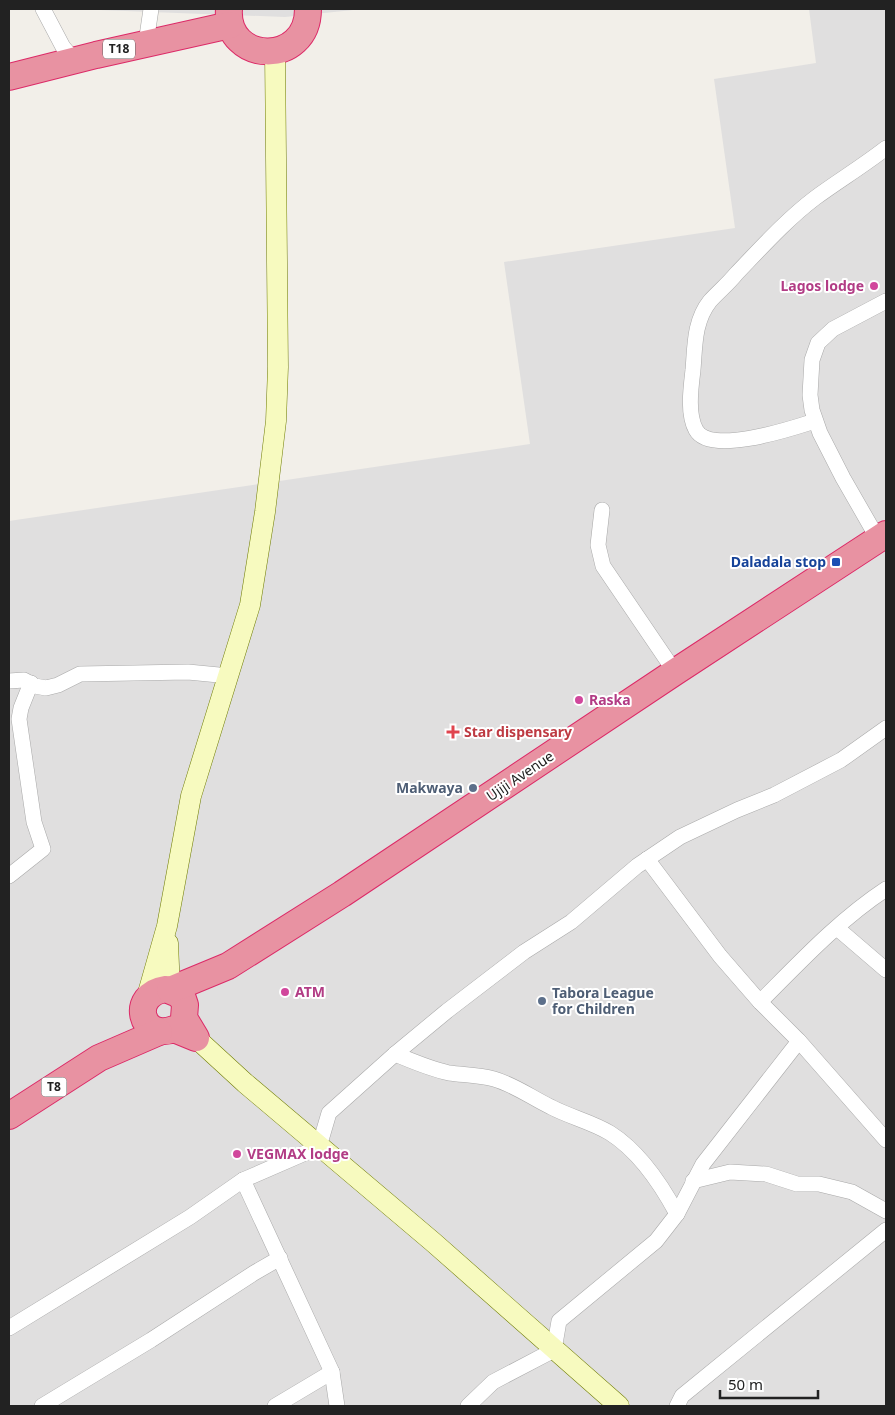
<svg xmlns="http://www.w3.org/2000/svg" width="895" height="1415" font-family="'Noto Sans',sans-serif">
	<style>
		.residential { fill: #e0dfdf }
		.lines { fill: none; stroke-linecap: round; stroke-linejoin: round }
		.street-casing { stroke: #a9a9a9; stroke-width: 16 }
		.secondary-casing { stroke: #707d05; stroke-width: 21 }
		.highway-casing { stroke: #dc2a67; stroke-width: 28 }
		.street { stroke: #fff; stroke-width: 15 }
		.secondary { stroke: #f7fabf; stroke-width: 20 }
		.highway { stroke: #e892a2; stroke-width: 26 }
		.hotel-dot { fill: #d1479c; stroke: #fff; stroke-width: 2 }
		.transit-dot { fill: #1a4fb4; stroke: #fff; stroke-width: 2 }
		.health-dot { fill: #e0444e; stroke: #fff; stroke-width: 2 }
		.service-dot { fill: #5c6f8a; stroke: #fff; stroke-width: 2 }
		.labels { text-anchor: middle; stroke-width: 4; stroke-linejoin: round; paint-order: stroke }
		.shield { fill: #fff; stroke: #646464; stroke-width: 1 }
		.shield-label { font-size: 12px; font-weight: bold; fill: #222 }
		.hotel-label { font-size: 14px; font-weight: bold; fill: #b23c85; stroke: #fff; text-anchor: start }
		.transit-label { font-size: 14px; font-weight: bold; fill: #164399; stroke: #fff; text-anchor: end }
		.health-label { font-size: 14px; font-weight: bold; fill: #be3a42; stroke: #fff; text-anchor: start }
		.street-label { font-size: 14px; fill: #222; stroke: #fff }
		.service-label { font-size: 14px; font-weight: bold; fill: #4e5e75; stroke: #fff; text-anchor: end }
	</style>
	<rect width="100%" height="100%" fill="#f2efe9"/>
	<g class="residential">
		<polygon points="73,9 363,9 285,17"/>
		<polygon points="809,9 886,9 886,1406 9,1406 9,521 530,444 504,262 735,228 714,79 816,63"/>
	</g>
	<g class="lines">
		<g class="street-casing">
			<g id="street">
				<polyline points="43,9 63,47 75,61"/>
				<polyline points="146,43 151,9"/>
				<path d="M815 421C793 428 710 456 696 430 687 414 691 387 693 370 695 346 694 321 710 301 718 292 728 284 736 274 761 248 786 220 815 198 838 181 863 166 886 148"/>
				<polyline points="602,510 598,545 603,566 675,672"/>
				<polyline points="878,539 843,478 820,433 812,410 810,395 812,360 818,343 833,329 886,301"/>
				<polyline points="9,681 24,680 35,686 46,688 58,685 80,674 188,672 229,676"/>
				<polyline points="647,859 720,956 760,1002 799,1041 886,1140"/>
				<polyline points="9,876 43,849 34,822 19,719 21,708 31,683"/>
				<polyline points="837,928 886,970"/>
				<path d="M760 1002C800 962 839 920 886 889"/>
				<path d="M395 1054C412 1061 430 1069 449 1073 464 1075 479 1075 494 1079 515 1085 532 1098 551 1107 570 1117 592 1122 610 1133 640 1152 661 1184 677 1214"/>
				<polyline points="243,1180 332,1372 337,1406"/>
				<polyline points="693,1181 730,1172 766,1174 797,1184 819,1184 852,1192 886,1211"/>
				<polyline points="9,1328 190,1217 243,1180 319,1147 329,1113 395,1054 447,1011 524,952 571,922 637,866 680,837 737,810 774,795 841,760 886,728"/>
				<polyline points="42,1406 151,1340 254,1273 280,1258"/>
				<polyline points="275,1406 332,1372"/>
				<polyline points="468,1406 493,1382 554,1350 559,1321 656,1241 677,1214 703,1164 799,1041"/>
				<polyline points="677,1406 682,1396 886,1230"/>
			</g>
		</g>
		<g class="secondary-casing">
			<g id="secondary">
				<polyline points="168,943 170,990"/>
				<polyline points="146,1000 167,926 191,796 250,605 265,512 276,421 278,367 275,52"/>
				<polyline points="196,1038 245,1083 433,1242 619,1406"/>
			</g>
		</g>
		<g class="highway-casing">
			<g id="highway">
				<path d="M229 9C225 64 308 67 308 9"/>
				<polyline points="9,77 96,55 230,25"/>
				<path d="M166 989 178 994 183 999 185 1005 184 1018 196 1038 174 1029C140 1042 129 994 166 989Z"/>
				<polyline points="170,990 228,966 342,894 675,672 886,534"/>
				<polyline points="9,1116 99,1058 159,1032"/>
			</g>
		</g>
		<use href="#street" class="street"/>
		<use href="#secondary" class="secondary"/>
		<use href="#highway" class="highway"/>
	</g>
	<g class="hotel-dot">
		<circle cx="874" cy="286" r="5"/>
		<circle cx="579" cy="700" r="5"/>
		<circle cx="285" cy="992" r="5"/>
		<circle cx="237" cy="1154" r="5"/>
	</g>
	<rect class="transit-dot" x="831" y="557" width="10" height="10" rx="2.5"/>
	<path class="health-dot" d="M450.5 724.5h5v5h5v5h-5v5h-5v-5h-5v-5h5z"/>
	<g class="service-dot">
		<circle cx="473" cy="788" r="5"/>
		<circle cx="542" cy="1001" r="5"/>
	</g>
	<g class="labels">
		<g class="shield">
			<rect x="103" y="39.5" width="32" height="19" rx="4"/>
			<rect x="41.5" y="1077.5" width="25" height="19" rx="4"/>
		</g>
		<g class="shield-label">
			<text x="119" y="53">T18</text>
			<text x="54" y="1091">T8</text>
		</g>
		<g class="hotel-label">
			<text x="864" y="291" text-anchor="end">Lagos lodge</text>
			<text x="589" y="705">Raska</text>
			<text x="295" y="997">ATM</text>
			<text x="247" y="1159">VEGMAX lodge</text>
		</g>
		<g class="transit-label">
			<text x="826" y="567">Daladala stop</text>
		</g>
		<g class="health-label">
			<text x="464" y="737">Star dispensary</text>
		</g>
		<g class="street-label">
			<text transform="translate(520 776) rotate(-34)" y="5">Ujiji Avenue</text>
		</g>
		<g class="service-label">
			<text x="463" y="793">Makwaya</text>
			<text x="552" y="998" text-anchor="start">Tabora League<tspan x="552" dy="16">for Children</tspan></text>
		</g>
	</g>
	<rect width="895" height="1415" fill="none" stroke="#222222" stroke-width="20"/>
	<path d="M720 1390v8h98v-8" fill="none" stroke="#222222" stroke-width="2.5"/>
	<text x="728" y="1390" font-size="15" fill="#222222" stroke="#ffffff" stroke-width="4" paint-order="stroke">50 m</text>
</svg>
